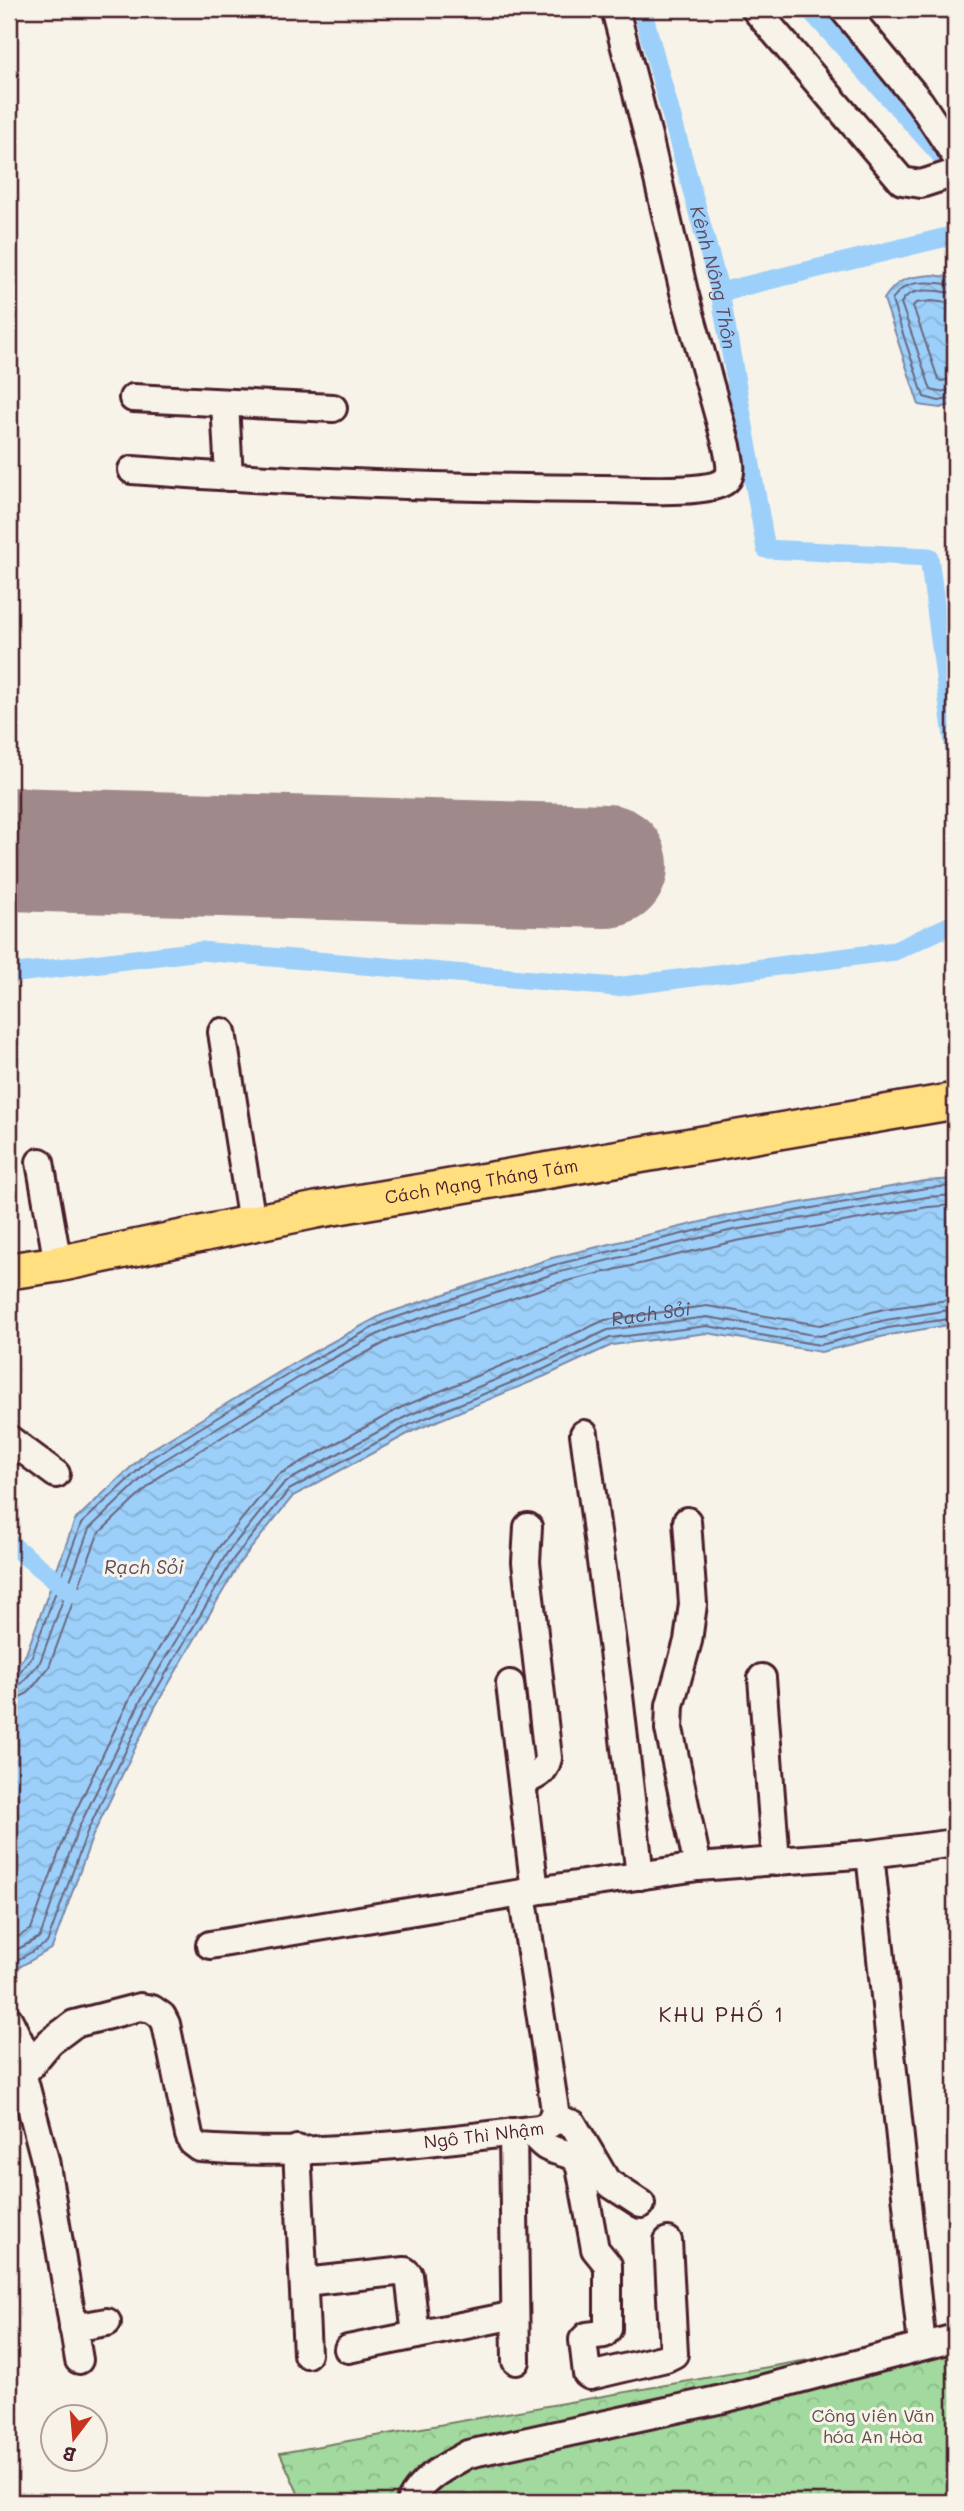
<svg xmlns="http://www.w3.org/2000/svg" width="964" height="2511" font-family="Mali,sans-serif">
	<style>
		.park { fill: url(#park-crowns); stroke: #767c64; stroke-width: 2 }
		.water { fill: url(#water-waves); stroke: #7b89a7; stroke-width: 2 }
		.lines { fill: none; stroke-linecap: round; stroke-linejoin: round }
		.shore { stroke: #6b667e; stroke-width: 2 }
		.canal { stroke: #9cd0fa; stroke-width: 19 }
		.runway { stroke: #a0898a; stroke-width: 124 }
		.minor-casing { stroke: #4a1f2b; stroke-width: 32 }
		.major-casing { stroke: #4a1f2b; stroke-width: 40 }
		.minor { stroke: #f7f3e8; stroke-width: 26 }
		.major { stroke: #ffdf80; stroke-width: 35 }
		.labels { text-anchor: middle; stroke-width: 6; stroke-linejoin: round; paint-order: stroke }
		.street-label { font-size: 18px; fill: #4a1f2b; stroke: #f7f3e8 }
		.park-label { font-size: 18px; fill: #604e48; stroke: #f7f3e8 }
		.water-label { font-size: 19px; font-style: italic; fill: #5e4b5f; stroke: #f7f3e8 }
		.quarter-label { font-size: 21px; letter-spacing: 2px; fill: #4a1f2b; stroke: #f7f3e8 }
	</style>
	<defs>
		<pattern id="park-crowns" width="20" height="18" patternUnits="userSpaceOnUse" patternTransform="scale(1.75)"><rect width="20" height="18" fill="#a1d99e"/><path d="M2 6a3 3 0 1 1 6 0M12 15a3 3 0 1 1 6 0" fill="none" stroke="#8cba88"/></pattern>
		<pattern id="water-waves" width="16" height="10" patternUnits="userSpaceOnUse" patternTransform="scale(1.75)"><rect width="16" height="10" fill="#9cd0fa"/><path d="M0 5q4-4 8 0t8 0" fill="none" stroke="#88b2d6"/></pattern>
	</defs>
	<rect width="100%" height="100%" fill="#f7f3e8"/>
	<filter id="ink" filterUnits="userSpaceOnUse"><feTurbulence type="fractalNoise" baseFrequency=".0143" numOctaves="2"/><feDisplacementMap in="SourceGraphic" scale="14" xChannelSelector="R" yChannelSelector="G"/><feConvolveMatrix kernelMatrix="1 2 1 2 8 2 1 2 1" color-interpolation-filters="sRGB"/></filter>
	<g filter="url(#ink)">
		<polygon class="park" points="955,2334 955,2502 302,2502 280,2453"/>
		<g class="water">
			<path d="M932 275 955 278V404L940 408 919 405 884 299C898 278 908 277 932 275Z"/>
			<polygon points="955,1179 955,1324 889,1335 821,1352 707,1333 612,1345 545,1376 413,1431 293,1496 240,1562 155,1707 93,1835 52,1948 9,1973 9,1676 26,1654 75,1520 147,1452 304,1357 382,1315 552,1258 730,1215 925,1181"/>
		</g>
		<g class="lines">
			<g class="shore">
				<path d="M955 285C932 282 904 277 892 301L924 397 939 401 955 398"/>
				<path d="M955 293C938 292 911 284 901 303L931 390 939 392 955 389"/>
				<polyline points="955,304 932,301 916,303 913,306 938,379 941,381 955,379"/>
				<polyline points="9,1679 16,1677 32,1656 81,1524 151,1458 307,1363 385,1321 554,1265 732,1222 926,1188 955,1186"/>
				<polyline points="9,1688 22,1683 40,1662 89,1529 156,1465 311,1370 388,1329 556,1273 733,1230 927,1197 955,1195"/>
				<polyline points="9,1699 18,1698 28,1693 49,1667 98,1534 163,1473 317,1379 392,1339 559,1283 736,1241 928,1207 955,1205"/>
				<path id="s1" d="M9 1942 31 1929 69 1825 132 1694 219 1547 278 1475 402 1407 534 1352 605 1320 707 1306 820 1325 884 1309 955 1299"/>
				<polyline points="9,1954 40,1937 78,1829 141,1700 227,1553 284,1483 407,1416 539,1362 608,1330 707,1317 820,1336 886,1320 955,1309"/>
				<polyline points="9,1965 47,1943 87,1832 148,1704 234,1558 289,1490 411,1424 542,1370 610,1338 707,1326 820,1345 888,1328 955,1318"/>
			</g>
			<g class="canal">
				<path id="s2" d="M642 9 720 292 766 549 929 557 955 752"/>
				<polyline points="809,9 953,169"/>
				<polyline points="720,292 955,235"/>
				<polyline points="9,974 201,951 616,987 895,951 955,923"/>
				<polyline points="9,1543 72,1593"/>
			</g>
			<polyline class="runway" points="9,849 606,866"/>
			<g class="minor-casing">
				<g id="minor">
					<polyline points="755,9 902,181 921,184 955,173"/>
					<polyline points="843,9 920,102 955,155"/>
					<polyline points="133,398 333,408"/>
					<polyline points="225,403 229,477"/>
					<path d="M132 470C289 482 447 488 604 489 630 489 706 495 725 481 735 474 728 455 727 446L684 292 648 136 615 9"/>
					<polyline points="222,1032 252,1223"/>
					<polyline points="40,1162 58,1264"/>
					<polyline points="584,1434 619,1696 640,1876"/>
					<polyline points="9,1439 56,1474"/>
					<polyline points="687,1521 693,1604 688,1641 670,1705 669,1729 698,1867"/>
					<polyline points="762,1678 776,1862"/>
					<polyline points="510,1684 535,1891"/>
					<path d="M522 1782C536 1776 544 1774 548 1758L526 1562 528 1527"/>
					<polyline points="870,1854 922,2346"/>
					<polyline points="210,1945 522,1893"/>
					<polyline points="9,2020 31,2065"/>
					<polyline points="23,2076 45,2160 79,2360"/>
					<path id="s3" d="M9 2091 50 2042 74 2024 140 2007 152 2009 162 2016 166 2024 189 2135 192 2142 200 2148C313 2157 427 2143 539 2129L550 2124 555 2110 522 1893 698 1867 870 1854 955 1843"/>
					<polyline points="554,2118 573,2124 607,2182 641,2204"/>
					<path d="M530 2130C548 2154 551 2147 575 2157L580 2166 595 2249 608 2265V2329L604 2334 587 2336 583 2340 587 2374 590 2376 666 2358 674 2354 668 2241"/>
					<polyline points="513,2132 516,2361"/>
					<polyline points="297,2149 307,2354"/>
					<polyline points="304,2282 405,2271 409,2275 416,2335"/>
					<polyline points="73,2328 107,2322"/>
					<polyline points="348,2349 515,2315"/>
					<path d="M410 2502C422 2478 445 2467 468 2454L727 2398 955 2338"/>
				</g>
			</g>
			<g class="major-casing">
				<g id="major">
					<path id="s4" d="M9 1271 58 1264 316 1210 955 1101"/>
				</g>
			</g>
			<use href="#minor" class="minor"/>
			<use href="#major" class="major"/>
		</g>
	</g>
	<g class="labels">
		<g class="street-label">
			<text dy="6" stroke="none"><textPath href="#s4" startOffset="481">Cách Mạng Tháng Tám</textPath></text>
			<text dy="6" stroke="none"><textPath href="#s3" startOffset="611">Ngô Thì Nhậm</textPath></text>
		</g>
		<g class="park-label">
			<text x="873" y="2422">Công viên Văn<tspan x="873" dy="21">hóa An Hòa</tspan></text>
		</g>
		<g class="water-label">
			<text dy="7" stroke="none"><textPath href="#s2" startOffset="278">Kênh Nông Thôn</textPath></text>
			<text dy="7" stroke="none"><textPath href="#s1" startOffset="954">Rạch Sỏi</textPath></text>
			<text x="144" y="1574">Rạch Sỏi</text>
		</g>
		<g class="quarter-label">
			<text x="722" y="2022">KHU PHỐ 1</text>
		</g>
	</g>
	<rect width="964" height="2511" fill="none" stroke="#f7f3e8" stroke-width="35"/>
	<rect x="18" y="18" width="929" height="2476" fill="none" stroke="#4a1f2b" stroke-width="2.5" filter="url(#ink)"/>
	<g transform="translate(74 2438) rotate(196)"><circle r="33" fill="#f7f3e8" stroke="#b29e9c" stroke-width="2"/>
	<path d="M0-5L12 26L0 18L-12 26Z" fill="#c8321e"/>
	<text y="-10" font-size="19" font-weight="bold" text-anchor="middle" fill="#4a1f2b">B</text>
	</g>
</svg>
